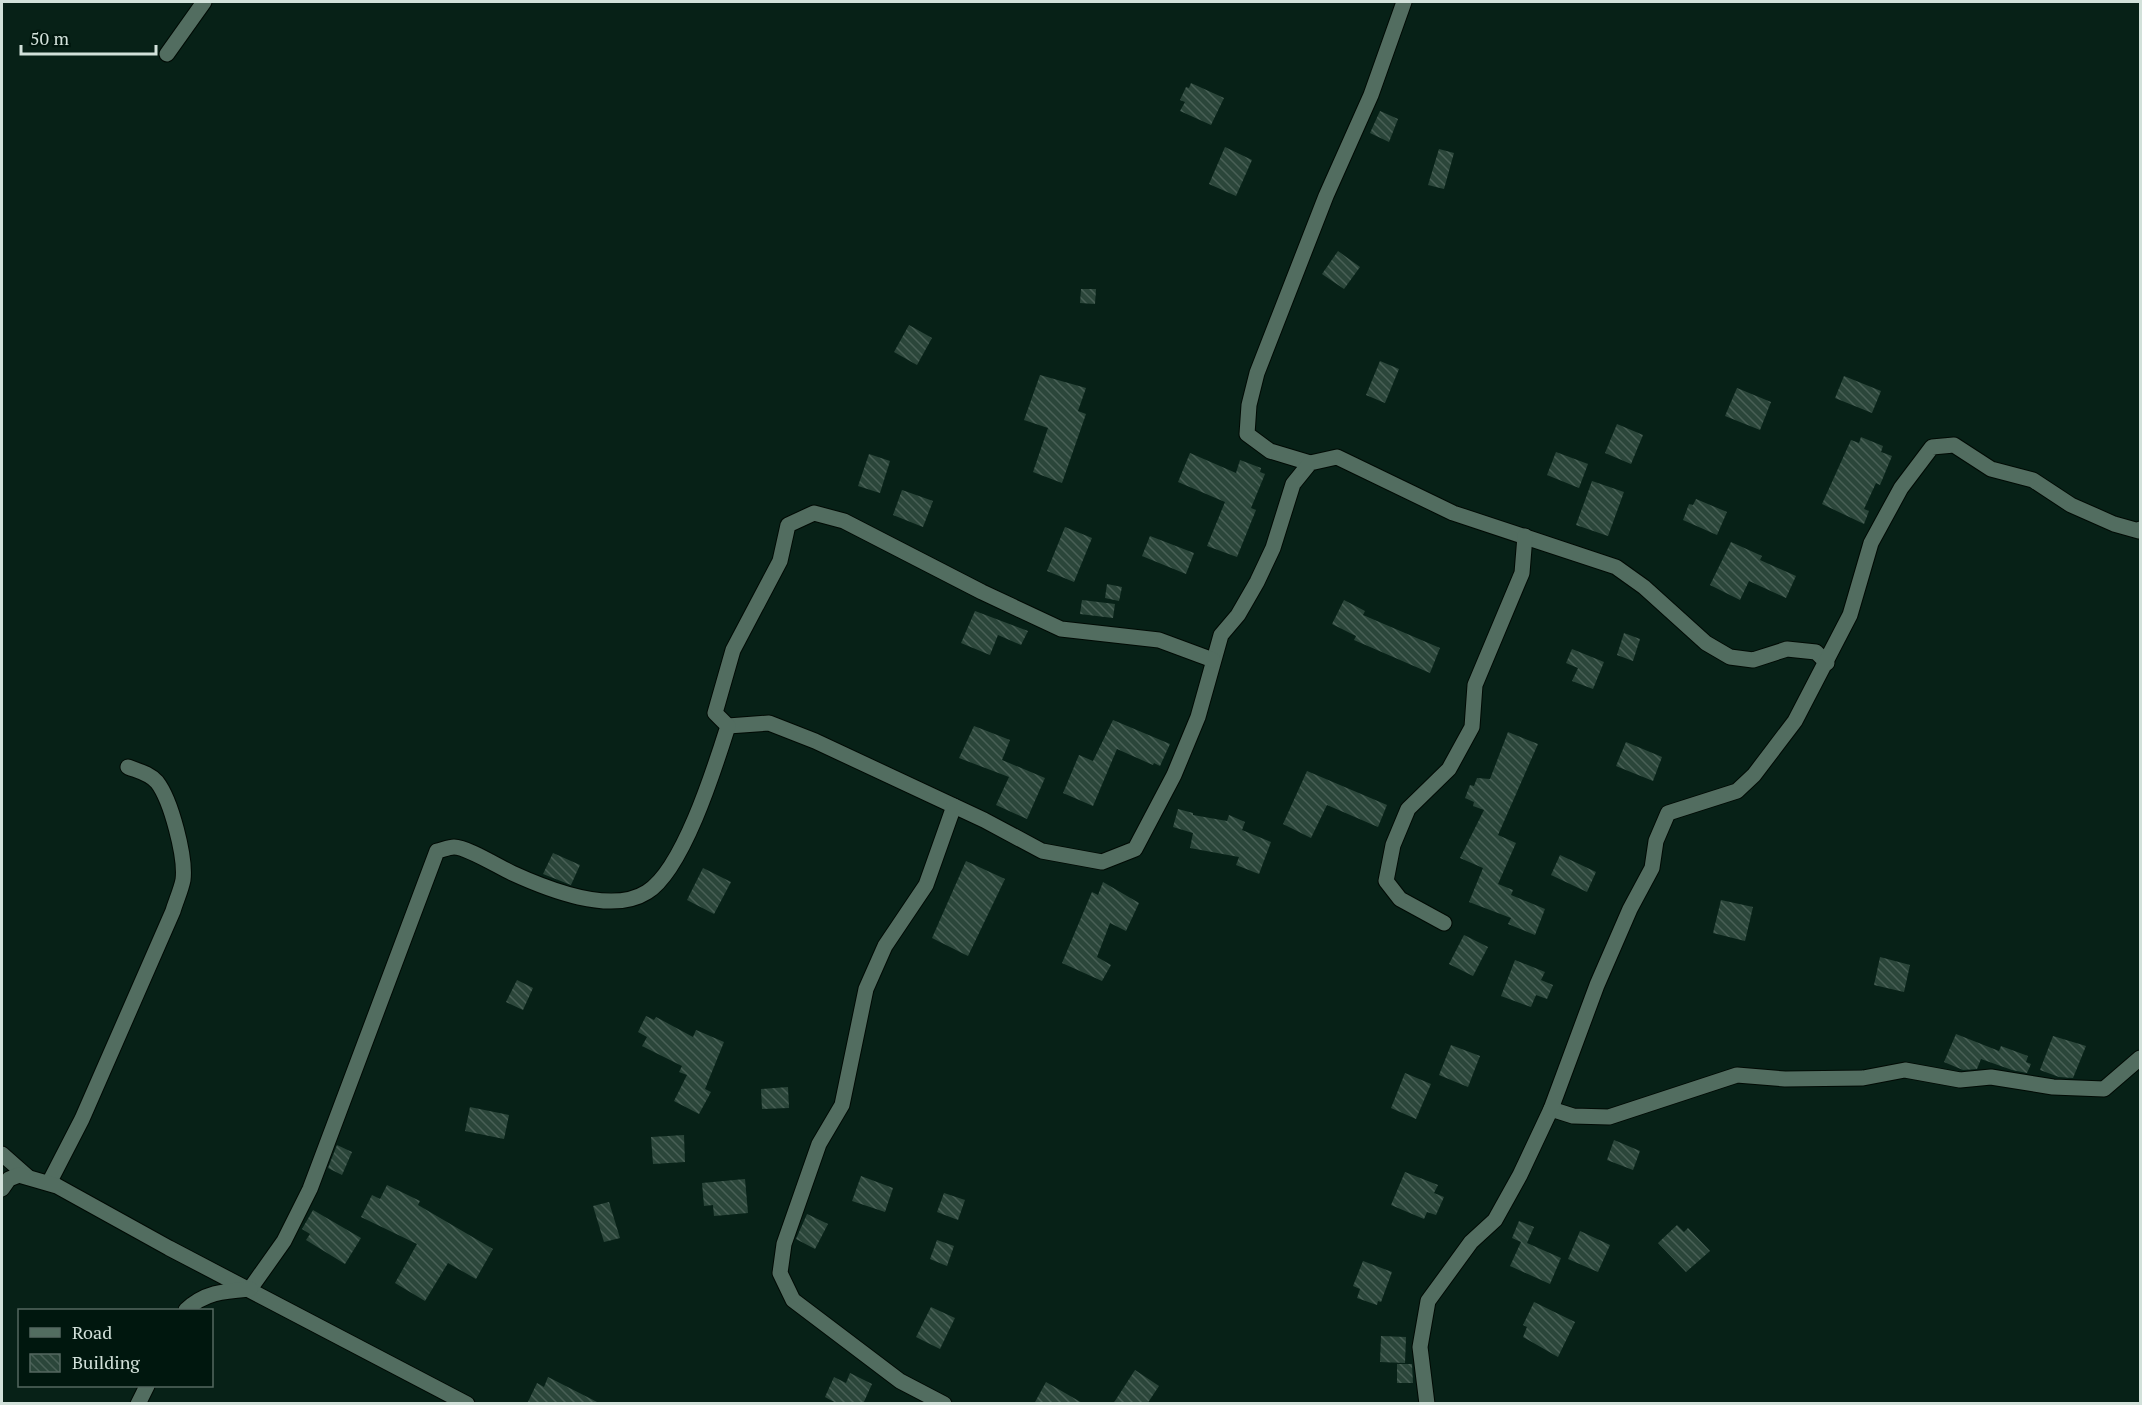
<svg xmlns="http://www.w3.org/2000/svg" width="2142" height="1405" font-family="'PT Serif',serif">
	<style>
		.building { fill: url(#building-back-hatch) }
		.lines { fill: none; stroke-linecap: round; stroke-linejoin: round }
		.minor-casing { stroke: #000a04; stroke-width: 17 }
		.minor { stroke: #526d60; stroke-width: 15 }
	</style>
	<defs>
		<pattern id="building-back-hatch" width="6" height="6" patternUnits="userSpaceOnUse" patternTransform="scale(1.5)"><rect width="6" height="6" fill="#2b463a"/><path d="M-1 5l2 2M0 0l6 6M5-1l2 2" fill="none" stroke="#496056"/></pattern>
	</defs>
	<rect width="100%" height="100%" fill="#072117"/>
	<g class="building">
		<polygon points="1191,83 1224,98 1211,125 1180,111 1185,102 1180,100 1186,87 1189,88"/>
		<polygon points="1380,111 1398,119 1389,142 1370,133"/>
		<polygon points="1225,147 1252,160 1236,196 1209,184"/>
		<polygon points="1439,149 1454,153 1444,189 1428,185"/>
		<polygon points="1338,251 1360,267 1344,289 1322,274"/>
		<polygon points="1081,289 1096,289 1095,304 1080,303"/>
		<polygon points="909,325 932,338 917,365 894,352"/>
		<polygon points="1380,361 1399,369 1385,403 1366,395"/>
		<polygon points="1040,375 1086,388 1078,411 1086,414 1062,483 1033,472 1048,428 1024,420"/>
		<polygon points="1844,376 1881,391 1872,413 1835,398"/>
		<polygon points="1737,388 1771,402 1760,430 1725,416"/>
		<polygon points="1617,424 1643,435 1631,464 1605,453"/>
		<polygon points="1861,437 1883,446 1881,452 1892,456 1880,485 1876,483 1864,509 1869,511 1864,524 1822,504 1851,440 1859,443"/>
		<polygon points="1556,452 1588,464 1579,488 1547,475"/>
		<polygon points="1190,453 1236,473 1240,460 1261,468 1260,472 1265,474 1251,508 1256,510 1237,557 1207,546 1225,502 1178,482"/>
		<polygon points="869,454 890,461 880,493 858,486"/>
		<polygon points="1592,481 1624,492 1608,536 1576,525"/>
		<polygon points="902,490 933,501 923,527 893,515"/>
		<polygon points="1696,499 1727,512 1717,535 1683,520 1689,504 1693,505"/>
		<polygon points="1065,527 1092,538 1074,582 1047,571"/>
		<polygon points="1150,536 1194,553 1186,574 1142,556"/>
		<polygon points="1731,542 1762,556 1760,560 1796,576 1786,598 1749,581 1740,600 1710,585"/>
		<polygon points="1107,584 1122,587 1119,601 1105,598"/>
		<polygon points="1082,600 1115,604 1113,618 1080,614"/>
		<polygon points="1344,600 1365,611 1363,615 1440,648 1430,673 1354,640 1356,636 1332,624"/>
		<polygon points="975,611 1028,631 1021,645 998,635 990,655 961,643"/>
		<polygon points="1624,633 1640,639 1633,661 1617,655"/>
		<polygon points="1572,649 1604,662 1593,689 1572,681 1578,668 1566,663"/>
		<polygon points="1113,720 1170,744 1160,766 1154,763 1153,765 1117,749 1093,806 1063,793 1079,755 1093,761"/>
		<polygon points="974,726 1010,740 1002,760 1045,778 1027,819 996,805 1009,777 959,758"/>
		<polygon points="1508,732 1538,744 1498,835 1516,843 1498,884 1513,890 1511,895 1545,909 1535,935 1508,924 1511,918 1469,902 1483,868 1460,858 1484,810 1473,806 1474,802 1465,798 1470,785 1474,786 1477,778 1490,779"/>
		<polygon points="1626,742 1662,757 1653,781 1616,766"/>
		<polygon points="1307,771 1387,805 1378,827 1327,805 1311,838 1283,824"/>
		<polygon points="1178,809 1193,813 1193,815 1227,821 1229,815 1245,822 1242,830 1271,842 1259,874 1236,865 1239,857 1190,848 1193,833 1173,827"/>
		<polygon points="553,853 580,865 571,885 543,874"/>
		<polygon points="1560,855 1596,872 1587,892 1551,875"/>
		<polygon points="966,861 1005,879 968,956 932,938"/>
		<polygon points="703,868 731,882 714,914 687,900"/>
		<polygon points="1103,882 1139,903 1126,931 1110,923 1097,957 1111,965 1102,981 1062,963 1092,892 1098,895"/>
		<polygon points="1721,900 1753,907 1745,941 1713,933"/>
		<polygon points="1464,935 1488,947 1473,976 1449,964"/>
		<polygon points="1880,957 1910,965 1904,992 1874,985"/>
		<polygon points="1515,960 1545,972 1541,980 1553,985 1547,999 1536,995 1531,1007 1501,996"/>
		<polygon points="517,980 533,988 523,1010 506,1002"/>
		<polygon points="646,1016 654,1020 656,1017 693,1037 696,1030 724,1042 705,1089 711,1092 699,1114 674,1101 687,1075 679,1072 682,1066 642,1046 647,1037 638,1032"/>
		<polygon points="1956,1034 1999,1051 2001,1046 2028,1056 2026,1062 2031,1064 2027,1073 2012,1070 1981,1059 1977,1069 1963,1070 1944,1062"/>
		<polygon points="2053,1036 2086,1046 2073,1078 2059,1077 2040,1070"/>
		<polygon points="1451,1045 1480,1056 1468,1087 1439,1075"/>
		<polygon points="1405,1073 1431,1084 1416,1119 1391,1108"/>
		<polygon points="788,1087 789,1108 762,1109 761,1089"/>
		<polygon points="470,1107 509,1115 504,1139 465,1131"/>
		<polygon points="684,1135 685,1162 653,1164 651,1137"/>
		<polygon points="1614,1140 1640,1151 1633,1170 1607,1160"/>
		<polygon points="337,1145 352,1152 342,1175 328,1168"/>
		<polygon points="1405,1172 1438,1185 1434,1193 1444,1197 1436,1215 1427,1212 1424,1219 1391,1205"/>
		<polygon points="861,1176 893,1188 885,1212 852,1201"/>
		<polygon points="745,1179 748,1213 714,1216 713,1205 704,1206 702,1183"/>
		<polygon points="387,1185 420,1201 418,1205 493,1249 476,1279 448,1263 425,1301 395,1283 417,1244 361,1217 372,1195 380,1199"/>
		<polygon points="944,1193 965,1200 958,1220 937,1212"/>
		<polygon points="609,1202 620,1238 604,1242 593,1206"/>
		<polygon points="313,1210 361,1238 345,1264 306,1240 310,1234 302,1229"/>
		<polygon points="807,1214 828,1224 815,1249 796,1239"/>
		<polygon points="1519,1221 1534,1227 1527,1243 1561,1258 1550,1284 1510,1266 1521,1242 1512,1238"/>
		<polygon points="1677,1225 1684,1232 1688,1228 1710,1251 1686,1272 1658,1243"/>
		<polygon points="1580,1231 1610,1245 1598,1272 1568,1259"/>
		<polygon points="937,1240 954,1246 947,1266 930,1259"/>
		<polygon points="1363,1261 1392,1272 1381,1302 1378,1301 1377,1305 1357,1298 1360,1289 1353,1286"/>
		<polygon points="1534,1302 1575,1322 1558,1357 1523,1337 1527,1327 1523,1325"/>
		<polygon points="931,1307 955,1318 940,1349 916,1337"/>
		<polygon points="1381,1336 1406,1337 1405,1363 1380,1362"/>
		<polygon points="1397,1364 1412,1364 1413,1383 1397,1383"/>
		<polygon points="1135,1370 1159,1386 1147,1404 1113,1404"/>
		<polygon points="850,1373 872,1384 863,1404 838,1404 825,1397 834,1377 846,1383"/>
		<polygon points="548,1377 601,1404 527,1404 537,1383 544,1387"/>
		<polygon points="1046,1382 1084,1404 1034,1404"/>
	</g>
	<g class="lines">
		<g class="minor-casing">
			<g id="minor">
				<polyline points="167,54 204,2"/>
				<polyline points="1310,463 1270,451 1247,434 1249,405 1257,373 1326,196 1371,95 1404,2"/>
				<polyline points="728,726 769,723 815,741 984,820 1042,851 1102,862 1135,849 1174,775 1198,717 1221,635 1238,615 1257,582 1273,548 1293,484 1310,463 1337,457 1453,513 1616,567 1644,587 1706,643 1730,657 1753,660 1787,649 1816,652 1827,663"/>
				<polyline points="1444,923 1400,899 1386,881 1393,845 1408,809 1449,769 1472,727 1475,685 1522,573 1525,536"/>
				<polyline points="1551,1109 1573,1116 1609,1117 1737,1075 1785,1079 1863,1078 1905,1070 1960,1080 1991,1077 2053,1087 2104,1089 2140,1058"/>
				<polyline points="2,1154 28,1177"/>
				<path d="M49 1183 82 1119 173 911C176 901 181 890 183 880 186 857 171 800 157 782 149 773 138 771 128 767"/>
				<polyline points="2,1189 9,1179 19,1175 57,1186 169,1248 467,1404"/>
				<path d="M250 1289 284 1241 310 1189 437 851C442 850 449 847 454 847 467 847 499 867 512 873 547 889 611 915 647 892 683 870 715 767 728 726L715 713 733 650 780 561 788 525 814 513 844 521 982 592 1061 629 1159 640 1213 660"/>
				<path d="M186 1310C205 1292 225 1291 250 1289"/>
				<polyline points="138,1404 147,1386"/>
				<polyline points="944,1404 900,1381 793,1300 780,1273 784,1244 819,1144 842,1105 866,989 885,946 926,885 954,806"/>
				<polyline points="1427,1404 1420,1347 1428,1301 1471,1242 1495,1220 1520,1175 1551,1109 1597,985 1630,909 1652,868 1656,841 1668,813 1737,791 1754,775 1795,721 1850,615 1871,543 1901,488 1932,447 1954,445 1991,469 2033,480 2071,505 2114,524 2139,531 2140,529"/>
			</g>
		</g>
		<use href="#minor" class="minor"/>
	</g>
	<rect width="2142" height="1405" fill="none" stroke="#d2e1da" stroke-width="6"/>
	<rect x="18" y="1309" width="195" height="78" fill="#00170e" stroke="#546860" stroke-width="1.5"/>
	<rect x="30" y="1328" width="30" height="9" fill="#526d60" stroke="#546860" stroke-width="1.5"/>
	<text x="72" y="1339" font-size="18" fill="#d2e1da">Road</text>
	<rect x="30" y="1354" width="30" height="18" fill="url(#building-back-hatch)" stroke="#546860" stroke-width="1.5"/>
	<text x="72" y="1369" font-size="18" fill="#d2e1da">Building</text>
	<path d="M21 45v9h135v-9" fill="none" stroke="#d2e1da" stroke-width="3"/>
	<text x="30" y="45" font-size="18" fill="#d2e1da" stroke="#00170e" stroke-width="4.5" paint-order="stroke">50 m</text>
</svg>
